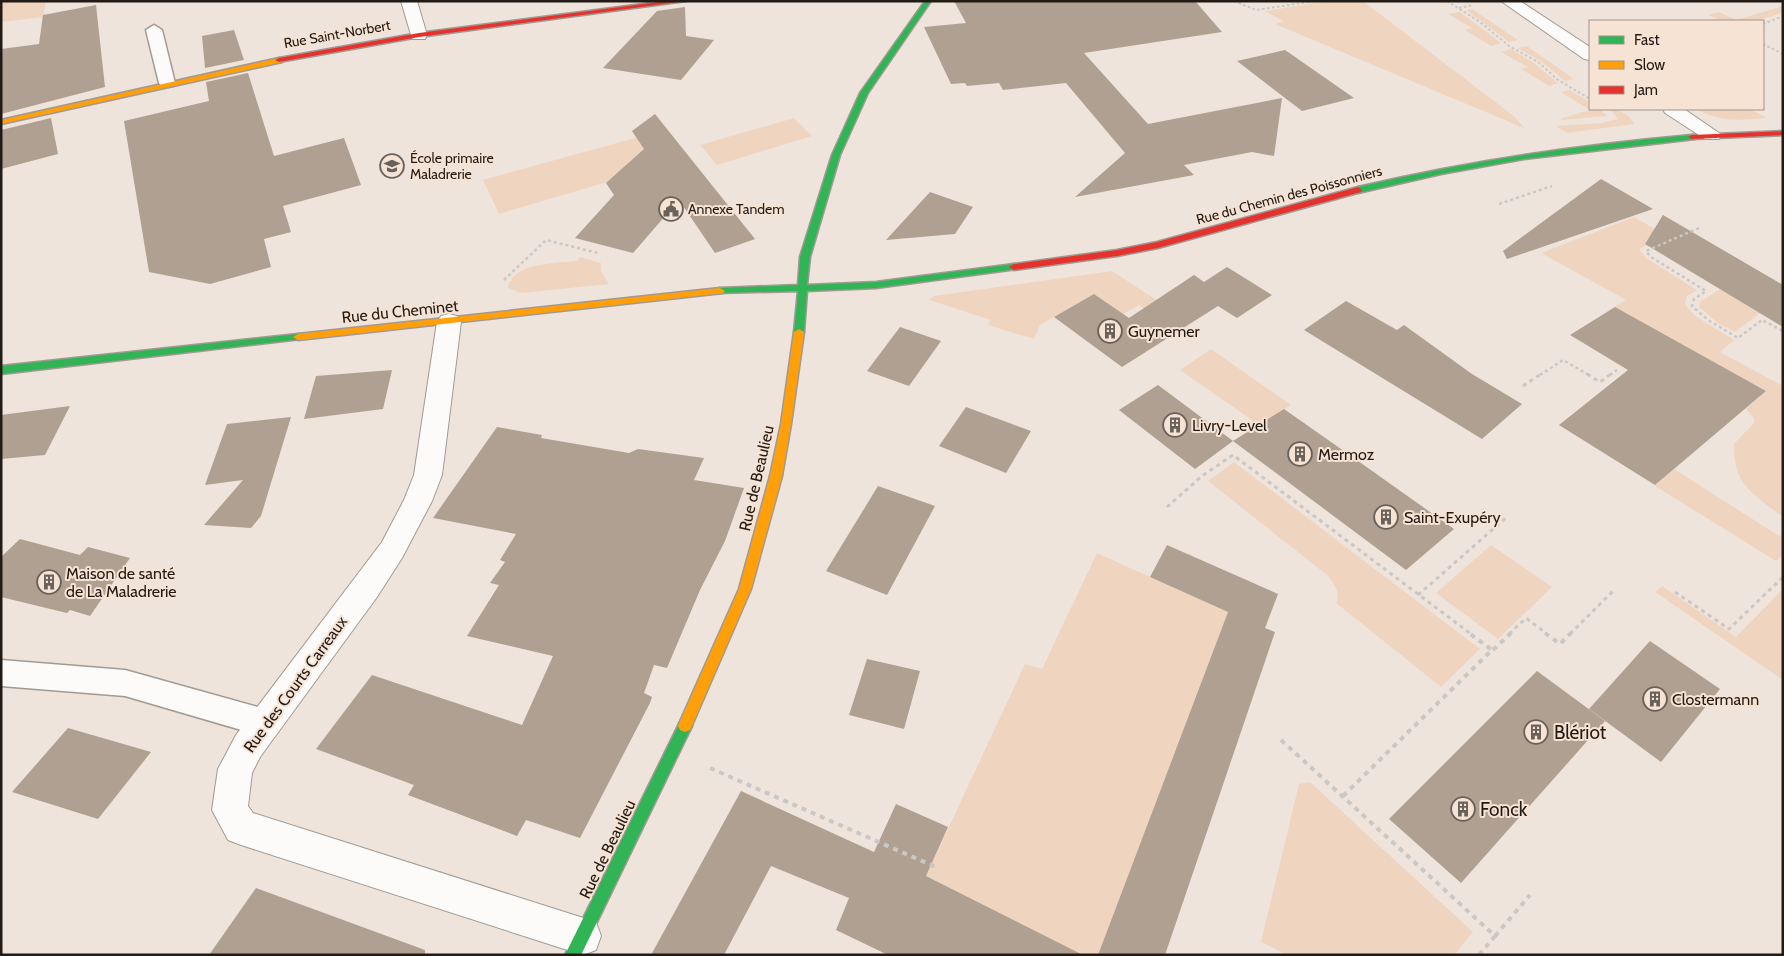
<svg xmlns="http://www.w3.org/2000/svg" width="1784" height="956" font-family="Cabin,sans-serif">
	<style>
		.green { fill: #efd5bf }
		.building { fill: #afa091 }
		.lines { fill: none; stroke-linecap: round; stroke-linejoin: round }
		.lane-casing { stroke: #a19a93; stroke-width: 3 }
		.street-casing { stroke: #a19a93; stroke-width: 2 }
		.fast-casing { stroke: #a19a93; stroke-width: 3 }
		.slow-casing { stroke: #a19a93; stroke-width: 3 }
		.jam-casing { stroke: #a19a93; stroke-width: 3 }
		.path-far3 { stroke: #cac7c4; stroke-width: 2; stroke-dasharray: 2.5 2.5; stroke-linecap: butt }
		.path-far2 { stroke: #cac7c4; stroke-width: 2.5; stroke-dasharray: 3 3; stroke-linecap: butt }
		.path-far1 { stroke: #cac7c4; stroke-width: 3; stroke-dasharray: 4 4; stroke-linecap: butt }
		.path { stroke: #cac7c4; stroke-width: 4; stroke-dasharray: 5 5; stroke-linecap: butt }
		.lane { fill: #fcfbfa; fill-rule: evenodd }
		.street { fill: #fcfbfa; fill-rule: evenodd }
		.fast { fill: #30b455; fill-rule: evenodd }
		.slow { fill: #ff9f0a; fill-rule: evenodd }
		.jam { fill: #e5322d; fill-rule: evenodd }
		.labels { text-anchor: middle; stroke-width: 4; stroke-linejoin: round; paint-order: stroke }
		.far-street-label { font-size: 14px; fill: #211a15; stroke: #f6e3d4 }
		.far-poi-label { font-size: 14px; fill: #211a15; stroke: #f6e3d4; text-anchor: start }
		.street-label { font-size: 16px; fill: #211a15; stroke: #f6e3d4 }
		.poi-label { font-size: 16px; fill: #211a15; stroke: #f6e3d4; text-anchor: start }
		.near-poi-label { font-size: 19px; fill: #211a15; stroke: #f6e3d4; text-anchor: start }
	</style>
	<rect width="100%" height="100%" fill="#eee4dc"/>
	<g class="green">
		<polygon points="1,1 46,1 43,17 1,22"/>
		<polygon points="1328,1 1363,1 1515,117 1524,128 1275,24 1283,21 1265,11"/>
		<path d="M1783 6V12C1758 22 1733 27 1708 15L1719 12 1736 20Z"/>
		<polygon points="1472,9 1518,40 1509,42 1466,10"/>
		<polygon points="1460,12 1501,43 1491,46 1465,30 1472,28 1448,14"/>
		<polygon points="1527,46 1574,79 1565,81 1542,62 1518,48"/>
		<polygon points="1511,49 1534,63 1558,83 1549,86 1521,69 1528,67 1501,52"/>
		<polygon points="1569,90 1590,102 1590,109 1600,109 1607,116 1562,120 1560,119 1590,110 1561,92"/>
		<path d="M1610 109C1619 109 1630 115 1634 124L1567 133 1556 126 1602 123 1618 119Z"/>
		<path d="M1697 109H1749L1767 118C1741 120 1720 123 1697 109Z"/>
		<polygon points="794,118 812,136 717,165 700,145"/>
		<polygon points="653,133 675,162 499,214 483,180"/>
		<path d="M1634 217 1667 236 1639 249 1646 258 1697 290 1687 296 1685 304 1694 315 1734 340 1720 352 1783 386V517C1753 494 1733 485 1734 444L1754 423V418L1746 409 1766 391 1614 307 1626 300 1541 253Z"/>
		<path d="M579 257 601 263V271L609 284 521 293 508 288C512 262 558 263 578 261Z"/>
		<polygon points="1112,271 1175,312 1183,327 1180,334 1139,305 1123,314 1094,294 1040,325 1034,339 988,325 991,320 929,300 934,296"/>
		<polygon points="1720,289 1760,313 1735,332 1719,324 1699,307 1700,302"/>
		<polygon points="1211,349 1291,405 1259,425 1180,370"/>
		<path d="M1234 462 1480 649 1441 687 1336 603C1341 592 1334 584 1327 575L1208 481Z"/>
		<polygon points="1674,469 1779,536 1783,535 1783,554 1776,561 1655,486"/>
		<polygon points="1491,545 1552,587 1498,639 1436,593"/>
		<polygon points="1097,553 1228,612 1098,955 1081,955 926,876 1025,664 1042,669"/>
		<polygon points="1662,586 1736,637 1781,591 1783,592 1783,680 1655,592"/>
		<polygon points="1310,782 1473,932 1454,955 1287,955 1261,942 1299,784"/>
	</g>
	<g class="building">
		<polygon points="954,1 1195,1 1222,32 1084,53 1148,124 1282,98 1274,156 1252,152 1184,165 1194,175 1075,197 1125,153 1066,83 1003,90 999,83 967,86 965,83 951,84 924,27 966,23"/>
		<polygon points="96,5 105,87 1,114 1,49 39,44 43,15"/>
		<polygon points="685,7 686,36 714,40 681,80 603,68 657,11"/>
		<polygon points="234,30 244,60 205,68 202,36"/>
		<polygon points="1285,50 1354,98 1302,111 1237,61"/>
		<polygon points="248,73 274,156 344,138 361,185 283,206 291,232 264,239 271,267 210,284 149,272 124,121 209,101 206,82"/>
		<polygon points="655,114 755,239 715,253 679,200 633,253 575,238 614,195 606,183 644,149 632,131"/>
		<polygon points="51,118 58,154 1,169 1,130"/>
		<polygon points="1601,179 1653,209 1507,259 1503,251"/>
		<polygon points="930,192 973,207 955,234 886,240"/>
		<polygon points="1663,215 1783,285 1783,327 1645,244"/>
		<polygon points="1227,267 1272,295 1237,318 1218,306 1122,367 1054,317 1094,294 1129,318 1194,275 1204,282"/>
		<polygon points="1346,301 1397,330 1404,325 1472,374 1522,404 1482,439 1304,330"/>
		<polygon points="1615,307 1766,391 1655,485 1559,425 1628,370 1570,335"/>
		<polygon points="900,327 941,341 909,386 867,371"/>
		<polygon points="392,370 383,409 304,419 316,376"/>
		<polygon points="1158,385 1233,441 1195,469 1119,410"/>
		<polygon points="70,406 45,455 1,459 1,415"/>
		<polygon points="966,407 1031,431 1006,473 939,446"/>
		<polygon points="1284,409 1368,468 1454,529 1406,570 1233,441"/>
		<polygon points="291,417 261,516 251,528 204,525 243,480 205,485 227,424"/>
		<polygon points="497,427 542,435 541,438 629,453 638,449 704,458 694,480 744,488 725,541 700,590 667,668 654,665 644,693 652,697 650,703 580,838 526,820 517,836 408,795 414,785 316,749 372,675 522,725 553,656 467,636 499,585 490,583 505,562 500,560 516,534 433,518"/>
		<polygon points="878,486 935,506 887,595 826,571"/>
		<polygon points="20,539 80,555 88,547 130,558 90,616 70,610 67,613 1,597 1,557"/>
		<polygon points="1167,545 1278,594 1265,628 1275,632 1165,955 1098,955 1228,612 1150,577"/>
		<polygon points="1650,641 1720,689 1661,762 1589,709"/>
		<polygon points="867,659 920,671 904,729 849,715"/>
		<polygon points="1537,671 1605,721 1461,883 1389,819"/>
		<polygon points="68,728 151,752 98,819 12,792"/>
		<polygon points="741,791 874,852 896,804 948,827 926,876 1083,955 888,955 836,930 849,898 771,866 724,955 651,955"/>
		<polygon points="256,888 425,950 425,955 209,955"/>
	</g>
	<g class="lines">
		<g class="lane-casing">
			<g id="lane">
				<polygon points="154,25 162,30 175,83 173,86 161,86 159,83 146,30"/>
				<polygon points="1,660 125,670 265,709 276,713 280,723 276,733 265,737 125,696 1,686"/>
			</g>
		</g>
		<g class="street-casing">
			<g id="street">
				<polygon points="401,1 417,1 427,35 425,39 413,39 411,35"/>
				<polygon points="1501,1 1520,1 1590,47 1590,60 1584,59"/>
				<polygon points="1663,109 1684,109 1722,135 1719,139 1705,139 1665,113"/>
				<polygon points="449,314 457,316 461,322 442,475 432,501 402,558 377,597 260,757 252,773 248,806 253,813 596,922 601,936 596,950 583,955 241,845 228,840 212,810 218,769 236,735 382,542 404,500 414,475 437,322 441,316"/>
			</g>
		</g>
		<g class="fast-casing">
			<g id="fast">
				<polygon points="925,1 931,1 868,93 840,155 810,257 807,285 876,282 1014,264 1019,267 1017,269 876,288 807,291 804,332 799,335 794,332 798,291 717,293 715,291 720,288 798,285 800,257 832,155 860,93"/>
				<path d="M1692 135H1695V139L1524 159 1441 174 1358 193 1354 190 1358 187C1468 161 1579 145 1692 135Z"/>
				<polygon points="298,334 301,335 303,337 301,339 1,374 1,366"/>
				<polygon points="685,720 690,722 692,726 581,955 565,955 680,722"/>
			</g>
		</g>
		<g class="slow-casing">
			<g id="slow">
				<polygon points="279,58 283,60 282,62 1,124 1,120"/>
				<polygon points="720,288 725,291 723,293 298,340 293,337 298,334"/>
				<polygon points="799,329 804,332 791,424 782,476 751,589 690,730 685,732 680,730 678,726 739,589 770,476 781,424 794,332"/>
			</g>
		</g>
		<g class="jam-casing">
			<g id="jam">
				<polygon points="666,1 686,1 419,37 279,62 275,60 279,58 419,33"/>
				<polygon points="1783,131 1783,135 1692,139 1688,137 1692,135"/>
				<polygon points="1358,187 1362,190 1361,192 1158,248 1117,256 1014,270 1009,267 1014,264 1117,250 1157,242"/>
			</g>
		</g>
		<g class="path-far3">
			<polyline points="1234,1 1256,10 1315,1"/>
			<polyline points="1447,1 1480,22 1509,46 1538,62 1558,80 1590,99"/>
			<polyline points="1459,8 1473,5"/>
			<polyline points="1763,24 1783,16"/>
			<polyline points="1763,44 1783,54"/>
		</g>
		<g class="path-far2">
			<polyline points="1499,204 1552,186"/>
			<polyline points="1699,228 1646,251 1651,257 1706,291 1694,299 1692,306 1708,320 1738,338 1762,320 1783,331"/>
			<polyline points="504,280 546,240 598,253"/>
			<polyline points="1540,375 1563,360 1589,375"/>
			<polyline points="1610,375 1617,370"/>
		</g>
		<g class="path-far1">
			<polyline points="1587,374 1600,382 1611,374"/>
			<polyline points="1523,386 1541,374"/>
			<polyline points="1167,507 1202,476 1233,455 1471,634"/>
			<polyline points="1675,592 1729,629 1783,577"/>
			<polyline points="1418,595 1508,516"/>
			<polyline points="1509,634 1526,618 1547,634"/>
			<polyline points="1570,634 1615,589"/>
		</g>
		<g class="path">
			<polyline points="1545,633 1560,644 1571,633"/>
			<polyline points="1493,650 1511,633"/>
			<polyline points="1281,740 1495,936 1479,955"/>
			<polyline points="710,768 938,868"/>
			<polyline points="1343,796 1492,650 1469,633"/>
			<polyline points="1495,936 1530,895"/>
		</g>
		<use href="#lane" class="lane"/>
		<use href="#street" class="street"/>
		<use href="#fast" class="fast"/>
		<use href="#slow" class="slow"/>
		<use href="#jam" class="jam"/>
	</g>
	<defs>
		<g id="school-ring" transform="scale(1.25)"><circle r="9.5" fill="#f6e3d4" stroke="#69615b" stroke-width="1.5"/><path d="M0-5L7-2L0 1L-7-2ZM-4 1L0 2.5L4 1V4Q0 6-4 4Z" fill="#69615b"/></g>
		<g id="civic-ring" transform="scale(1.25)"><circle r="9.5" fill="#f6e3d4" stroke="#69615b" stroke-width="1.5"/><path d="M-.6-6.5H3V-4.5H.6V-3L4-1V1h2V6H-6V1h2V-1L-.6-3ZM-1.2 2.5V6h2.4V2.5Z" fill="#69615b"/></g>
		<g id="building-ring" transform="scale(1.25)"><circle r="9.5" fill="#f6e3d4" stroke="#69615b" stroke-width="1.5"/><path d="M-4-6H4V6H1V3H-1V6H-4ZM-2.5-4.3h1.7v1.8h-1.7ZM.8-4.3h1.7v1.8H.8ZM-2.5-1h1.7V.8h-1.7ZM.8-1h1.7V.8H.8Z" fill="#69615b"/></g>
	</defs>
	<g fill-rule="evenodd">
		<use href="#school-ring" x="392" y="166"/>
		<use href="#civic-ring" x="671" y="209"/>
		<use href="#building-ring" x="1110" y="331"/>
		<use href="#building-ring" x="1175" y="425"/>
		<use href="#building-ring" x="1300" y="454"/>
		<use href="#building-ring" x="1386" y="517"/>
		<use href="#building-ring" x="49" y="582"/>
		<use href="#building-ring" x="1655" y="699"/>
		<use href="#building-ring" x="1536" y="732"/>
		<use href="#building-ring" x="1463" y="809"/>
	</g>
	<g class="labels">
		<g class="far-street-label">
			<text transform="translate(337 34) rotate(-10)" y="5">Rue Saint-Norbert</text>
			<text transform="translate(1289 195) rotate(-15)" y="5">Rue du Chemin des Poissonniers</text>
		</g>
		<g class="far-poi-label">
			<text x="410" y="163">École primaire<tspan x="410" dy="16">Maladrerie</tspan></text>
			<text x="688" y="214">Annexe Tandem</text>
		</g>
		<g class="street-label">
			<text transform="translate(400 311) rotate(-6)" y="6">Rue du Cheminet</text>
			<text transform="translate(756 478) rotate(-77)" y="6">Rue de Beaulieu</text>
			<text transform="translate(295 684) rotate(-54)" y="6">Rue des Courts Carreaux</text>
			<text transform="translate(607 849) rotate(-64)" y="6">Rue de Beaulieu</text>
		</g>
		<g class="poi-label">
			<text x="1128" y="337">Guynemer</text>
			<text x="1192" y="431">Livry-Level</text>
			<text x="1318" y="460">Mermoz</text>
			<text x="1404" y="523">Saint-Exupéry</text>
			<text x="66" y="579">Maison de santé<tspan x="66" dy="18">de La Maladrerie</tspan></text>
			<text x="1672" y="705">Clostermann</text>
		</g>
		<g class="near-poi-label">
			<text x="1554" y="739">Blériot</text>
			<text x="1480" y="816">Fonck</text>
		</g>
	</g>
	<rect width="1784" height="956" fill="none" stroke="#211a15" stroke-width="5"/>
	<rect x="1589" y="20" width="175" height="90" fill="#f6e3d4" stroke="#a19388"/>
	<rect x="1599" y="36" width="25" height="8" fill="#30b455" stroke="#a19388"/>
	<text x="1634" y="45" font-size="15" fill="#211a15">Fast</text>
	<rect x="1599" y="61" width="25" height="8" fill="#ff9f0a" stroke="#a19388"/>
	<text x="1634" y="70" font-size="15" fill="#211a15">Slow</text>
	<rect x="1599" y="86" width="25" height="8" fill="#e5322d" stroke="#a19388"/>
	<text x="1634" y="95" font-size="15" fill="#211a15">Jam</text>
</svg>
